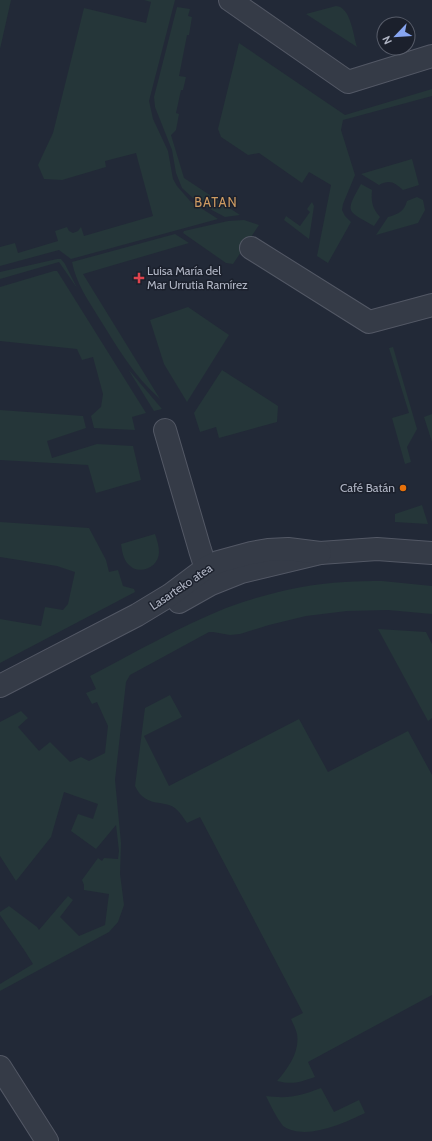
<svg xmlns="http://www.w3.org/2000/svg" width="432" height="1141" font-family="Cabin,sans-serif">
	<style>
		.green { fill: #253639 }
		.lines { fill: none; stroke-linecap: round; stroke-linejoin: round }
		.minor-casing { stroke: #535865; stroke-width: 24 }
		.minor { stroke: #353b47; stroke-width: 22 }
		.health-dot { fill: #e0444e; stroke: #1b202c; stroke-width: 1.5 }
		.food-dot { fill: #e8710a; stroke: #1b202c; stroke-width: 1.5 }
		.labels { text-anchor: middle; stroke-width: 3; stroke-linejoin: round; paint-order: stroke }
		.poi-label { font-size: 12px; fill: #b0b5c4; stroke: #1b202c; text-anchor: start }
		.street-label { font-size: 12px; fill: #b0b5c4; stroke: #1b202c }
		.neighbourhood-label { font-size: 13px; letter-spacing: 1px; fill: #cd9b62; stroke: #1b202c }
	</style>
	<rect width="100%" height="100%" fill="#222937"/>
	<g class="green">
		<polygon points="0,0 11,0 0,49"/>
		<polygon points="144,0 175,0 149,101 153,119 168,151 173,179 177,186 190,201 218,219 71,259 59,250 0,266 0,247 15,243 18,253 58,241 55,231 67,227 69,231 73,233 78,231 81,227 84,236 153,216 136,153 105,161 106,167 62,180 44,179 38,165 53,133 84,8 146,23 151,2"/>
		<path d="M336 6C351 7 353 35 357 47L306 14Z"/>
		<polygon points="177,7 190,9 188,16 192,17 189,35 187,35 179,76 186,77 183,90 181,90 176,113 179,114 176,130 171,135 184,178 240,215 225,217 208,208 193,198 182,188 176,173 172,150 155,107 154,97"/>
		<polygon points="239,43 345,115 432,89 432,96 343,120 341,130 355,175 343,204 342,210 345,216 351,222 328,263 317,256 331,185 309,172 302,183 259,153 248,155 221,137 218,129"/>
		<path d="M412 159 419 185 403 190C395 183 390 179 379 185L361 174Z"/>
		<path d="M361 184 372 190C371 201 372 208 380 217L374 226C346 210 345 213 361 184Z"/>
		<path d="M417 197 423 200 425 210 418 223 376 235 388 217C398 214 404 212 407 201Z"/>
		<polygon points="312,202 314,206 309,239 284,220 286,216 300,226 310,212 307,209"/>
		<polygon points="244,220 259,225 233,264 226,263 183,233 184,231 228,221"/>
		<path d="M175 234 189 243 83 274 160 399C133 375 118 348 99 318 88 300 76 283 72 262Z"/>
		<polygon points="57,259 61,259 65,264 77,288 59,262 0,279 0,272"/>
		<polygon points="54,271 57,271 59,274 146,413 132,417 135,430 94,428 91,416 101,407 103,394 93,357 82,360 77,349 0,341 0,287"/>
		<polygon points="188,307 229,335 187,402 164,364 150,320"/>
		<polygon points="393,347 417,429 407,447 411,462 405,464 392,418 409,413 389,348"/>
		<polygon points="128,369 162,409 154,411"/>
		<polygon points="222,370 278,406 277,422 219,438 216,427 200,432 194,413"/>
		<polygon points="0,410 83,416 86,428 47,441 52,458 97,444 133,446 141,480 96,493 88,465 0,460"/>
		<polygon points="432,414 432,442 424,417"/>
		<polygon points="422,505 428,524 395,522 395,514"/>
		<polygon points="0,522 89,528 106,560 109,572 118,570 123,586 134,589 135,592 0,663 0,619 41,626 45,607 63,610 68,604 75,572 57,566 0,557"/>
		<path d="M155 534C157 540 159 546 159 552 159 568 138 576 128 564 123 559 122 550 121 544Z"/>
		<path d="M382 581 432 586V614L388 610 347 611 306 616 269 625 240 634 230 635 213 632H209L130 675 126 682 115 780 121 843 120 874 124 905 118 922 109 932 0 991V984L33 964C23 947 11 932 0 915V912L9 906 37 927 39 930 68 896 73 900 60 917 79 936 105 925 109 894 84 890V885L82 880 98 858 102 861 104 858 118 859 119 851 116 825 96 849 71 831 78 814 93 819 98 804 64 792 51 837 16 881 0 856V722L21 711 28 718 18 727 39 751 50 742 70 762 81 757 89 761 105 753 108 726 97 702 92 704 86 693 96 689 90 676C134 653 181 626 226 608 264 594 305 584 345 582 357 581 370 581 382 581Z"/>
		<polygon points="378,629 426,632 432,644 432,718 428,721"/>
		<path d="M170 695 182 717 144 736 169 786 299 719 328 772 408 731 432 775V995L308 1062 315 1077C300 1082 293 1085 277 1081 288 1068 300 1052 297 1034 296 1029 293 1024 291 1019L303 1013 200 817 187 823C182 816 178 808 169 805 167 804 163 804 160 803 148 802 140 797 135 786L145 708Z"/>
		<path d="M321 1088 334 1112 359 1100 365 1113C342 1124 305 1141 283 1126 276 1117 271 1106 266 1096 289 1099 300 1096 321 1088Z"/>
	</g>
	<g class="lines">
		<g class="minor-casing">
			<g id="minor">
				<polyline points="230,0 348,82 432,56"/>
				<polyline points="251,248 369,322 432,305"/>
				<polyline points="165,430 200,550 210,581"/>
				<polyline points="179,602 211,584 241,572 320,553 377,549 432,553"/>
				<polyline points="0,686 137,615 170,595 206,568 218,562 251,553 268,550 288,549 320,553"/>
				<polyline points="0,1067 47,1141"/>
			</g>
		</g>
		<use href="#minor" class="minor"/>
	</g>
	<path class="health-dot" d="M137 272h4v4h4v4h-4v4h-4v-4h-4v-4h4z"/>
	<circle class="food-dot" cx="403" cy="488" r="4"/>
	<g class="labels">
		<g class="poi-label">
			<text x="147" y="275">Luisa María del<tspan x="147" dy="14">Mar Urrutia Ramírez</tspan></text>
			<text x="395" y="492" text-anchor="end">Café Batán</text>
		</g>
		<g class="street-label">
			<text transform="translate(181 587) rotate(-34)" y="4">Lasarteko atea</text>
		</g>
		<g class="neighbourhood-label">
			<text x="216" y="207">BATAN</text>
		</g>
	</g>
	<g transform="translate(396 36) rotate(245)"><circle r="19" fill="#1b202c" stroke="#575c69"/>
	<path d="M0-3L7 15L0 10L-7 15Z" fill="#87a5f1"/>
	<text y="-6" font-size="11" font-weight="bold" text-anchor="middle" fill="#b0b5c4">N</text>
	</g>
</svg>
